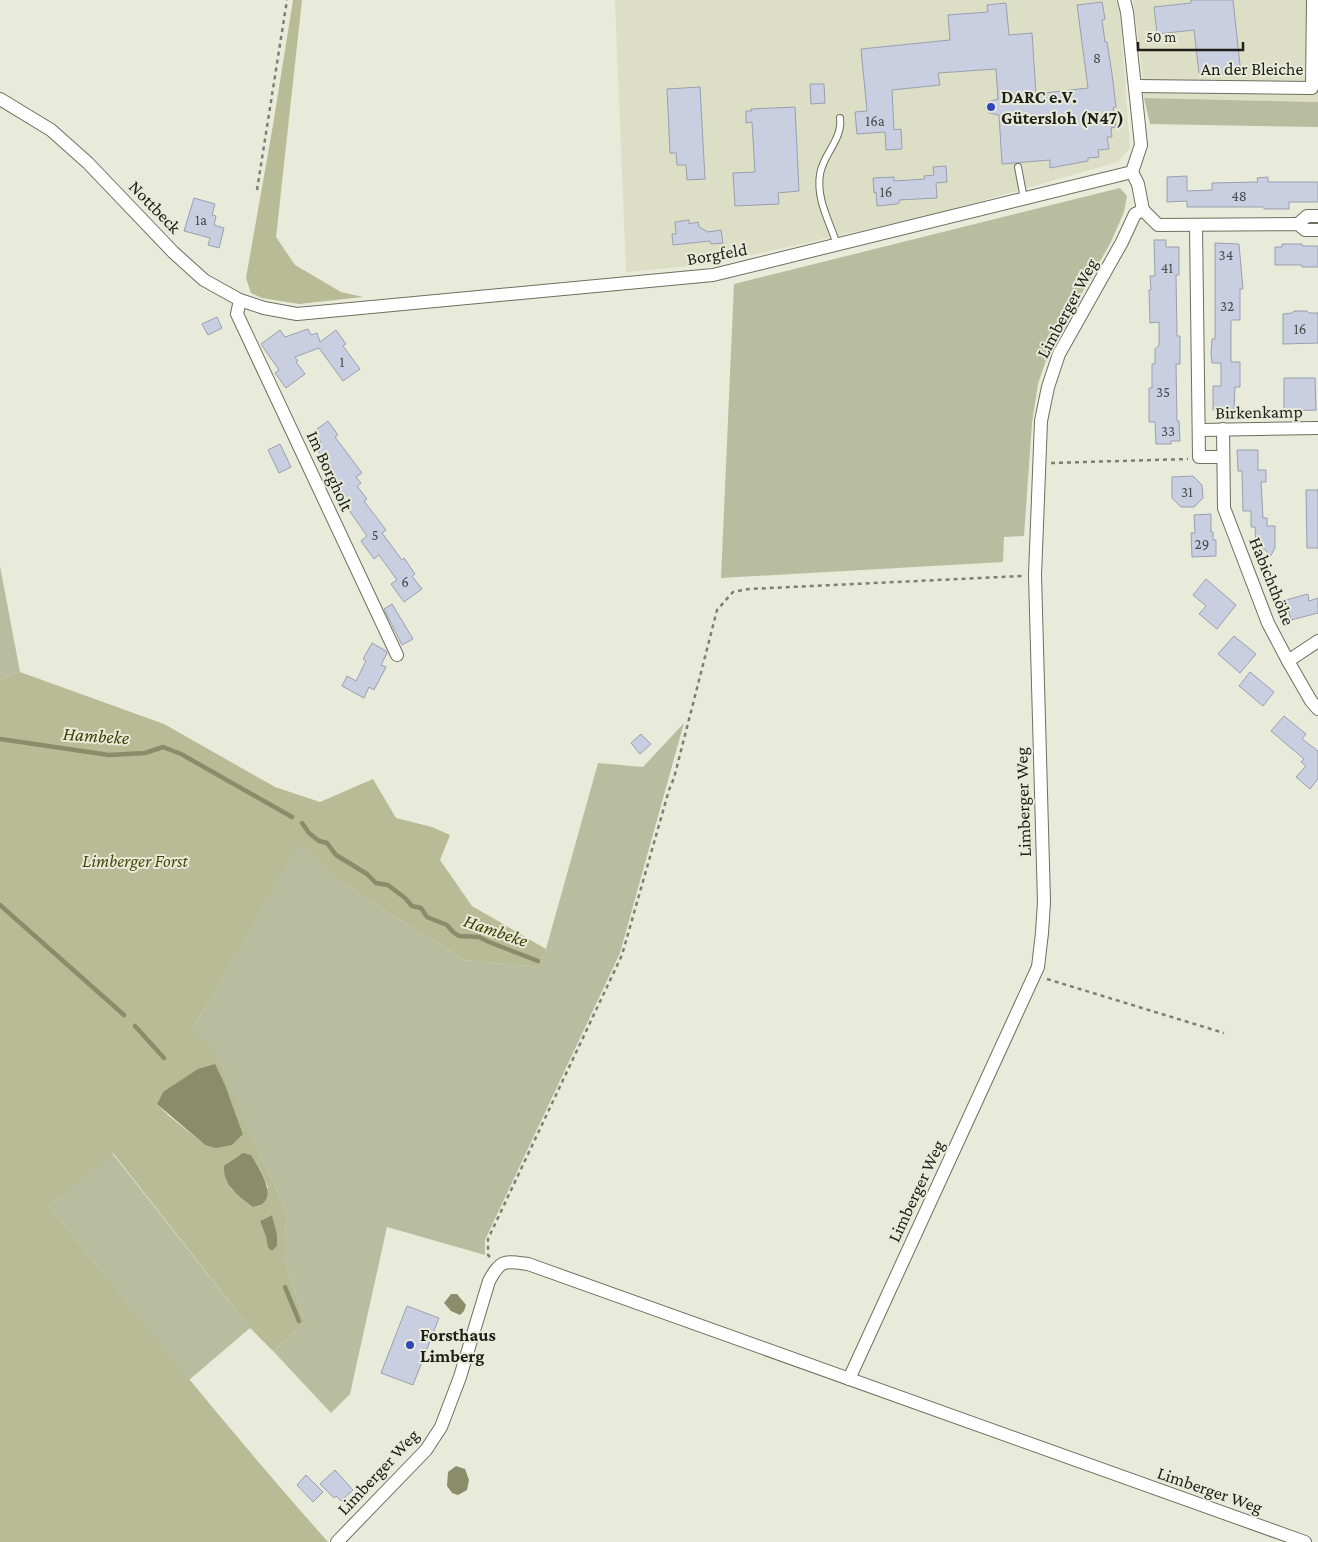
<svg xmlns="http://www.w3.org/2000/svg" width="1318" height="1542" font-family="'Crimson Pro',serif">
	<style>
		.built { fill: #dcdfc5 }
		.green { fill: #b9bd9f }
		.forest { fill: #b7bb96; fill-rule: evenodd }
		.water { fill: #8a8d6a }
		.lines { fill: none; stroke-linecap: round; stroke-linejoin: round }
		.stream { stroke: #8a8d6a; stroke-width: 4.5 }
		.building { fill: #c9cfe0; stroke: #999faf }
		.lane-casing { stroke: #6d6f5f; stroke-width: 8 }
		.street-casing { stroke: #6d6f5f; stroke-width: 14 }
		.path { stroke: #7d7f73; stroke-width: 2.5; stroke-dasharray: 4 4; stroke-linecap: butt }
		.lane { stroke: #fff; stroke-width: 6 }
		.street { stroke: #fff; stroke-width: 12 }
		.poi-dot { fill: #3147b9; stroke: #e8ebd9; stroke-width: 2 }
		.labels { text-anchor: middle; stroke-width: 4; stroke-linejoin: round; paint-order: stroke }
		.number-label { font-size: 15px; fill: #494b4b }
		.street-label { font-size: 18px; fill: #1e1f19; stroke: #e8ebd9 }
		.poi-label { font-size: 18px; font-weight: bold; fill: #1e1f19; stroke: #e8ebd9; text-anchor: start }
		.park-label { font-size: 18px; font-style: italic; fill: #464909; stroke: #e8ebd9 }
		.water-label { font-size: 19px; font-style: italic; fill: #3f4200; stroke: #e8ebd9 }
	</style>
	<rect width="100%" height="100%" fill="#e8ebd9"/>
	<g class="built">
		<polygon points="615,0 1116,0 1120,14 1130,148 1118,162 939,213 712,264 626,272"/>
		<polygon points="1133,0 1318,0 1318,102 1144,98 1143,80"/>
	</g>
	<g class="green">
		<polygon points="1144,98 1318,102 1318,127 1150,124"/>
		<polygon points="1120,188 1127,196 1124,212 1111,242 1049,351 1038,384 1032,423 1024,536 1004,537 1003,562 721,578 734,284"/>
		<polygon points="0,566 20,672 0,680"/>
		<polygon points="684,723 620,953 485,1240 485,1255 387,1227 350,1394 331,1413 273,1351 305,1322 284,1260 284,1235 287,1216 281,1199 253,1140 192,1028 214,994 299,841 337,879 379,907 465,960 539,967 546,949 598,763 643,767"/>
		<polygon points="112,1153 250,1328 189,1380 49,1206"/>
	</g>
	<g class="forest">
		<polygon points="293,0 302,0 276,237 295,265 341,292 363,297 299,304 262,298 251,293 246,278 273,125"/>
		<path d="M20 672 164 724 275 787 320 802 373 779 396 818 432 827 450 835 440 860 472 906 546 949 539 967 465 960 379 907 337 879 299 842 214 994 192 1028 215 1053 253 1140 281 1199 287 1216 284 1235V1260L305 1322 273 1351 250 1328 113 1153 49 1206C140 1319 231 1433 328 1542H0V680ZM214 1064 225 1085 243 1134 205 1145 169 1116 157 1104 163 1092ZM251 1155 261 1171 268 1187 259 1206 253 1207 231 1189ZM272 1215 277 1234V1246L272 1251 268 1248 266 1237 260 1221Z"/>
	</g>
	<g class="water">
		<polygon points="215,1064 225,1085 243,1134 232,1145 216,1148 205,1145 157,1104 163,1092 198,1069"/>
		<path d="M243 1153 251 1155C260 1169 282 1203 253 1207 239 1196 223 1186 224 1166Z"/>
		<polygon points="272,1215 277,1234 277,1246 272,1251 268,1248 266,1237 260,1221"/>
		<polygon points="451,1294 457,1294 466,1305 464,1311 460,1315 451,1311 444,1303"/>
		<polygon points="456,1466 465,1469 469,1480 467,1490 458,1495 452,1493 447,1486 448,1472"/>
	</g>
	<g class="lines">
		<g class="stream">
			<polyline points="0,739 109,755 145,753 163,747 181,754 292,817"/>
			<polyline points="302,823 309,833 319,841 327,843 336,855 367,874 376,883 388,885 405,898 412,906 421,908 427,917 447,925 453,932 459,936 479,937 489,942 538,961"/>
			<polyline points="0,905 124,1015"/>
			<polyline points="135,1026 164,1058"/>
			<polyline points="285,1287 299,1321"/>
		</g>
	</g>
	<g class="building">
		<polygon points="1191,0 1233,0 1241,74 1227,75 1227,73 1213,75 1213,73 1199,74 1194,30 1157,34 1154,7 1191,3"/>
		<polygon points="1102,2 1105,19 1102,20 1105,42 1107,42 1112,74 1116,107 1113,108 1116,127 1111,128 1112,137 1107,137 1109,149 1098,150 1099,157 1088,158 1088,161 1050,168 1050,160 1002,164 999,115 989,113 985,108 988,102 998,99 996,69 938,73 940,85 892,90 894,130 901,129 902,149 886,150 885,132 857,134 855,112 867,111 861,49 950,40 948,15 988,12 987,5 1006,3 1009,35 1032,33 1036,94 1088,88 1077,5"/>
		<polygon points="810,84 824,84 825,103 811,104"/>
		<polygon points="700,87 705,179 687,180 686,165 677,165 676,153 670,153 667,89"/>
		<polygon points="795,107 799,191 778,193 779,204 735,206 733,173 755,172 752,122 746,123 746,111 752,111 751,109"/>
		<polygon points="946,166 947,182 936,183 937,198 899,200 899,203 896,204 877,206 876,192 874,193 873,178 894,177 894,181 925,179 924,176 934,175 933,167"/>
		<polygon points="1187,176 1187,191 1212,190 1212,183 1258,182 1257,178 1268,177 1268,182 1318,182 1318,202 1289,202 1289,209 1264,209 1264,207 1187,207 1187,201 1167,202 1167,177"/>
		<polygon points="194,198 215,204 212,215 216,216 214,225 224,228 219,248 208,245 210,238 184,231"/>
		<polygon points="689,220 689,224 698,222 699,227 708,232 721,230 723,243 711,244 710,241 673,245 672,234 676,234 675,222"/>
		<polygon points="1154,240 1166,240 1166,247 1179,247 1179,275 1176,275 1177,336 1180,336 1180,364 1176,364 1177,421 1179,421 1180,441 1171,441 1171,444 1156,444 1155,422 1149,422 1149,388 1152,388 1152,364 1155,364 1155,349 1159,345 1159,322 1150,323 1149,290 1151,290 1150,276 1155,276"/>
		<polygon points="1215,243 1239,244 1243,289 1240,289 1240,320 1231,320 1231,362 1240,362 1240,387 1235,387 1234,410 1230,410 1227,413 1223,410 1213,410 1213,386 1221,386 1221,363 1212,363 1211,354 1212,339 1215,339"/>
		<polygon points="1282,244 1302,244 1302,246 1318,246 1318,267 1302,267 1302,265 1275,265 1275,247 1282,247"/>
		<polygon points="1294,311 1307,311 1309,313 1318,313 1318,343 1283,344 1283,314 1292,313"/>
		<polygon points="217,317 222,328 208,335 202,324"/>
		<polygon points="308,329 311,335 317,333 320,342 336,330 346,344 343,346 360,369 343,381 319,348 295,357 298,361 296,362 305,374 286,388 275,373 279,370 261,344 280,330 285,337"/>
		<polygon points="1284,378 1315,378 1316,410 1284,411"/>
		<polygon points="328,421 338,435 335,437 362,473 356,477 361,483 357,486 367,499 364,501 386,530 382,533 402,560 404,558 415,574 412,576 422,589 404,602 391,584 397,580 379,555 374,559 361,541 367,536 337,493 341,490 328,473 332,469 315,447 321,442 313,432"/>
		<polygon points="280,444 291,467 279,473 268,450"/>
		<polygon points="1237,450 1258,450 1258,470 1266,470 1266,482 1261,482 1263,518 1267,518 1267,526 1275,526 1275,548 1270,557 1265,549 1256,549 1255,527 1251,527 1251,511 1243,511 1242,471 1238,471"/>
		<polygon points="1193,476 1202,485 1203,498 1194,507 1181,507 1172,498 1172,477"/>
		<polygon points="1306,490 1318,490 1318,548 1307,548"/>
		<polygon points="1211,514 1211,532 1213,532 1213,540 1216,540 1216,556 1192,557 1191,533 1195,533 1194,515"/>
		<polygon points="1206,579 1236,605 1217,629 1199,614 1206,606 1193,595"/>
		<polygon points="1308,594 1309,601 1318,598 1318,613 1291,620 1286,600"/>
		<polygon points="392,604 413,639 402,645 384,609"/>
		<polygon points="1234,636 1256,654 1240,673 1218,654"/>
		<polygon points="372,643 386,651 387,653 381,665 386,667 374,690 369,687 364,698 342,686 347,676 356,681 366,661 363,659"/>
		<polygon points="1250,672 1274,692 1263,706 1239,686"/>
		<polygon points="1284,716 1306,734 1302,739 1318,751 1318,779 1310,789 1296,777 1306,766 1301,762 1304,759 1271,731"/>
		<polygon points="641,734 651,744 640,754 631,743"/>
		<polygon points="407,1306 439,1318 413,1385 381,1373"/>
		<polygon points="335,1470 353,1490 341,1501 336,1496 334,1498 320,1484"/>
		<polygon points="306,1475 323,1492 313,1502 297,1485"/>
	</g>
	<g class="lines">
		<g class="lane-casing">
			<g id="lane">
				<polyline points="1018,167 1024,199"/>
				<path d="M837 245C830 222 816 200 820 174 823 154 843 139 840 118"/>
			</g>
		</g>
		<g class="street-casing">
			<g id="street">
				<polyline points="1124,0 1127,12 1141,145 1132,172 1138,184 1143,210"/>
				<polyline points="1136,86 1312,88 1313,0"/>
				<polyline points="0,99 51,130 88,163 173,252 204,280 240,300 264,308 297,314 713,275 1132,172"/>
				<polyline points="1143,210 1158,225 1298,224 1305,230 1318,230"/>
				<polyline points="1298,224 1307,216 1318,216"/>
				<polyline points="1196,226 1199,457 1223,457"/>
				<polyline points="240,300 237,314 397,655"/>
				<polyline points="1223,429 1224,508 1268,623 1288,661 1311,701 1318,709"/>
				<polyline points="1200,430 1318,428"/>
				<polyline points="1288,661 1318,641"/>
				<polyline points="849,1379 1038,967 1042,933 1044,902 1035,575 1041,421 1048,387 1059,354 1122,242 1135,214 1143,210"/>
				<path d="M337 1542 426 1450 441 1427 460 1377 489 1281C501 1259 504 1261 528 1264L1305 1542"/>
			</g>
		</g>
		<g class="path">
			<polyline points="257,190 287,0"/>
			<polyline points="1051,463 1188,459"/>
			<polyline points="1047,979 1224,1033"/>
			<polyline points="490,1257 488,1255 488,1239 622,955 669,790 674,778 717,610 733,592 749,589 1022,576"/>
		</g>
		<use href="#lane" class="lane"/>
		<use href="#street" class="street"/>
	</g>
	<g class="poi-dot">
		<circle cx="991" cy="107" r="5"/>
		<circle cx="410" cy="1345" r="5"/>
	</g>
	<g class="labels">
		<g class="number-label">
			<text x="1097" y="63">8</text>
			<text x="875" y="126">16a</text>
			<text x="886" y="197">16</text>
			<text x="1239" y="201">48</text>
			<text x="201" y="225">1a</text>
			<text x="1226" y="260">34</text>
			<text x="1167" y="273">41</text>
			<text x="1227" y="311">32</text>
			<text x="1300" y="334">16</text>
			<text x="342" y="367">1</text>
			<text x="1163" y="397">35</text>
			<text x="1168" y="436">33</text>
			<text x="1187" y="497">31</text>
			<text x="375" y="540">5</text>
			<text x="1202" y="549">29</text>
			<text x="405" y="587">6</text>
		</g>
		<g class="street-label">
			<text x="1252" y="75">An der Bleiche</text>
			<text transform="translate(155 207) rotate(46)" y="6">Nottbeck</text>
			<text transform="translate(717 254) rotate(-10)" y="6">Borgfeld</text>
			<text transform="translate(1067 308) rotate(-62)" y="6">Limberger Weg</text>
			<text transform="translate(1259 412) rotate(-1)" y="6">Birkenkamp</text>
			<text transform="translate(330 471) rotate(65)" y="6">Im Borgholt</text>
			<text transform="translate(1272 581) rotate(68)" y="6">Habichthöhe</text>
			<text transform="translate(1023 802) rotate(-92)" y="6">Limberger Weg</text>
			<text transform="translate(916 1191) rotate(-65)" y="6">Limberger Weg</text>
			<text transform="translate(378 1472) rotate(-47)" y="6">Limberger Weg</text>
			<text transform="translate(1210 1490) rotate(19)" y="6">Limberger Weg</text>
		</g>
		<g class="poi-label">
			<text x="1001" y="103">DARC e.V.<tspan x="1001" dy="21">Gütersloh (N47)</tspan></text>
			<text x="420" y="1341">Forsthaus<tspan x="420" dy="21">Limberg</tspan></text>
		</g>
		<g class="park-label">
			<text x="135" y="867">Limberger Forst</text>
		</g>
		<g class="water-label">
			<text transform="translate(96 735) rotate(4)" y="7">Hambeke</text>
			<text transform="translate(496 930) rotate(19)" y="7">Hambeke</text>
		</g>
	</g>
	<path d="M1138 42v8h105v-8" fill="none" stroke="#1e1f19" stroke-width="2.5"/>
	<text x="1146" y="42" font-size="15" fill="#1e1f19" stroke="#e8ebd9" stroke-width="4" paint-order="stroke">50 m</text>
</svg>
